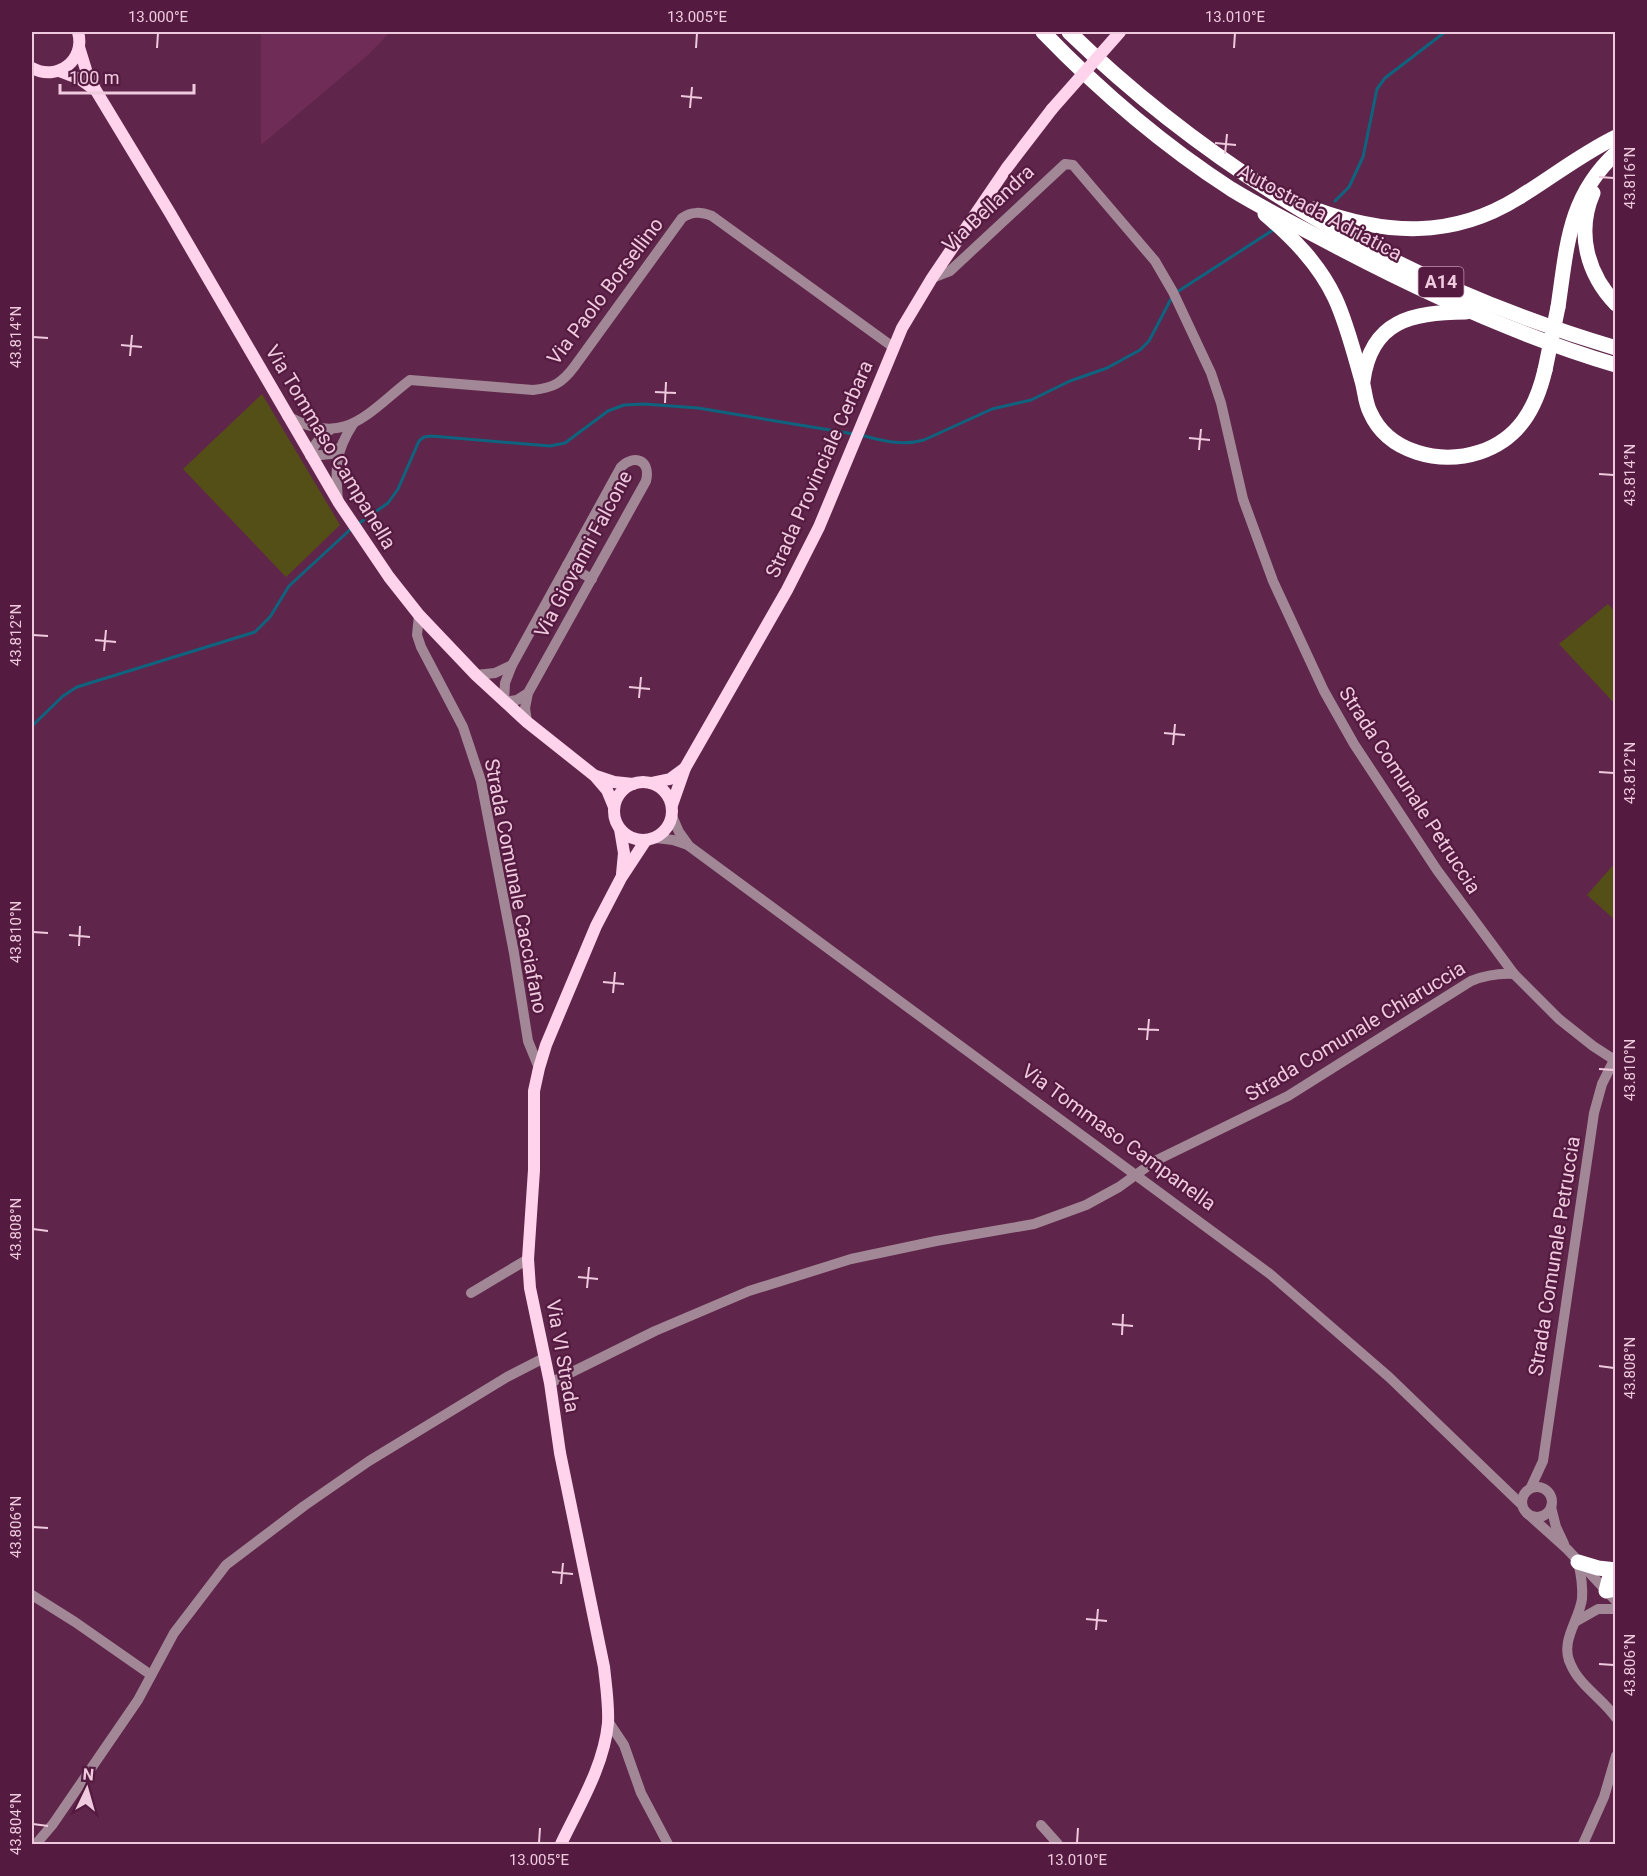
<svg xmlns="http://www.w3.org/2000/svg" width="1647" height="1876" font-family="Roboto,sans-serif">
	<style>
		.built { fill: #6f2c57 }
		.green { fill: #544f17 }
		.lines { fill: none; stroke-linecap: round; stroke-linejoin: round }
		.stream { stroke: #0e647e; stroke-width: 3 }
		.minor { stroke: #a28896; stroke-width: 10 }
		.major { stroke: #ffd3eb; stroke-width: 12 }
		.highway { stroke: #fff; stroke-width: 15 }
		.major-bridge { stroke: #ffd3eb; stroke-width: 12 }
		.highway-bridge { stroke: #fff; stroke-width: 15 }
		.ticks { fill: none; stroke: #efcade; stroke-width: 2 }
		.labels { text-anchor: middle; stroke-width: 4.5; stroke-linejoin: round; paint-order: stroke }
		.shield { fill: #541a40; stroke: #c095af; stroke-width: 1.5 }
		.shield-label { font-size: 18px; font-weight: bold; fill: #efcade }
		.street-label { font-size: 20px; fill: #efcade; stroke: #541a40 }
		.neatline { fill: none; stroke: #efcade; stroke-width: 2 }
		.ticks-label { font-size: 15px; text-anchor: middle; fill: #efcade }
	</style>
	<rect width="100%" height="100%" fill="#60254a"/>
	<polygon class="built" points="261,32 390,32 369,54 261,145"/>
	<g class="green">
		<polygon points="262,394 340,525 286,577 183,469"/>
		<polygon points="1608,604 1615,612 1615,704 1559,644"/>
		<polygon points="1615,863 1615,920 1587,895"/>
	</g>
	<g class="lines">
		<g class="stream">
			<polyline points="1335,201 1349,187 1363,157 1377,89 1385,78 1445,32"/>
			<polyline points="1177,292 1273,230"/>
			<path d="M861 435C882 441 903 446 924 440L992 409 1031 400 1070 381 1107 368 1140 350 1149 341 1172 297"/>
			<polyline points="358,524 388,503 398,489 419,441 424,437 431,436 550,446 565,443 608,411 624,405 644,404 698,408 854,434"/>
			<polyline points="32,726 63,696 77,687 255,632 270,617 289,586 353,527"/>
		</g>
		<g class="minor">
			<polyline points="932,278 950,271 1065,164 1073,165 1155,261 1173,292 1211,373 1221,403 1243,499 1273,581 1324,691 1354,744 1437,870 1514,974 1559,1019 1593,1046 1613,1059"/>
			<path d="M287 416C345 448 366 414 410 380L533 390C553 388 562 383 574 367L682 218C692 211 701 212 712 216L893 347"/>
			<path d="M330 430C319 438 314 444 310 456L331 454 339 448"/>
			<path d="M338 500C335 468 335 452 353 424"/>
			<polyline points="567,565 592,579"/>
			<polyline points="419,615 417,635 421,647 463,727 481,781 514,953 528,1041 539,1068"/>
			<polyline points="476,675 495,673 512,665"/>
			<path d="M527 722 525 708 528 693 646 481C651 461 635 453 621 467L512 665 505 683 504 702 517 700 528 693"/>
			<polyline points="672,816 679,832 689,846 1270,1274 1389,1377 1522,1505"/>
			<polyline points="656,838 673,840 688,845"/>
			<polyline points="471,1293 528,1259"/>
			<path d="M550 1383 655 1331 749 1291 851 1259 936 1241 1034 1224 1086 1205 1119 1187 1155 1161 1288 1096 1471 981C1486 975 1498 973 1514 974"/>
			<polyline points="1531,1487 1543,1461 1594,1113 1602,1084 1616,1056"/>
			<circle cx="1537" cy="1502" r="15"/>
			<polyline points="1551,1507 1556,1527 1564,1544"/>
			<polyline points="1528,1514 1567,1549 1616,1601"/>
			<path d="M1578 1562C1581 1574 1583 1586 1582 1599 1579 1621 1559 1642 1571 1665 1580 1686 1603 1699 1616 1718"/>
			<polyline points="32,1595 75,1622 151,1675"/>
			<polyline points="1575,1622 1598,1609 1616,1609"/>
			<polyline points="608,1721 624,1745 641,1793 668,1844"/>
			<polyline points="1041,1825 1058,1844"/>
			<polyline points="36,1844 53,1824 138,1700 174,1633 226,1565 304,1506 369,1461 507,1377 544,1358"/>
			<polyline points="1583,1844 1604,1797 1616,1756"/>
		</g>
		<g class="major">
			<polyline points="79,47 87,73 95,89 170,213 339,503 389,577 419,615 476,675 527,722 595,776 607,790 614,807"/>
			<path d="M32 68C57 82 86 60 78 32"/>
			<polyline points="59,71 80,79 94,89"/>
			<polyline points="596,776 614,782 633,784"/>
			<circle cx="643" cy="811" r="29"/>
			<polyline points="651,783 670,779 685,768"/>
			<polyline points="672,805 685,768 787,590 819,527 902,328 932,278 1006,169 1052,109"/>
			<polyline points="620,829 624,853 622,874"/>
			<path d="M561 1844C579 1806 604 1766 608 1723 609 1705 606 1686 604 1667L560 1453 550 1383 530 1288 528 1259 534 1170V1091L539 1068 546 1045 596 926 621 878 646 840"/>
		</g>
		<g class="highway">
			<path d="M1043 32C1099 90 1163 145 1231 189 1267 211 1306 230 1343 250 1431 296 1521 337 1616 365"/>
			<path d="M1069 32C1222 180 1412 288 1616 348"/>
			<path d="M1593 193C1576 232 1587 274 1616 304"/>
			<path d="M1314 209C1385 235 1452 239 1518 198 1551 178 1581 154 1616 137"/>
			<path d="M1265 214C1293 238 1319 264 1335 298 1347 324 1354 353 1362 381 1365 391 1365 402 1370 412 1388 453 1440 465 1480 452 1519 439 1536 408 1545 370"/>
			<path d="M1558 307C1567 247 1568 197 1616 153"/>
			<path d="M1363 381C1371 320 1413 312 1466 312"/>
			<polyline points="1578,1562 1598,1568 1616,1570"/>
			<polyline points="1616,1572 1609,1579 1606,1591 1616,1589"/>
		</g>
		<polyline class="major-bridge" points="1052,109 1120,32"/>
		<polyline class="highway-bridge" points="1545,370 1558,307"/>
	</g>
	<path class="ticks" d="M157 48 158 33M696 48 697 33M1234 48 1235 33M681 96 702 98M690 108 692 87M1215 143 1236 145M1225 154 1227 134M1599 177 1614 178M33 337 48 338M121 345 142 347M130 356 132 335M655 392 676 393M665 403 666 382M1189 438 1210 440M1199 450 1201 429M1599 474 1614 475M33 635 48 636M95 640 116 642M104 651 106 630M629 687 650 689M639 698 641 677M1164 733 1185 735M1173 745 1175 724M1599 772 1614 773M33 932 48 933M69 935 90 937M79 946 80 926M603 982 624 984M613 993 615 972M1138 1029 1159 1030M1147 1040 1149 1019M1599 1069 1614 1070M33 1229 48 1231M578 1277 598 1279M587 1288 589 1267M1112 1324 1133 1326M1122 1335 1123 1314M1599 1366 1614 1368M33 1527 48 1528M552 1572 573 1574M561 1584 563 1563M1086 1619 1107 1621M1096 1630 1098 1609M1599 1664 1614 1665M33 1824 48 1826M539 1843 540 1828M1077 1843 1078 1828"/>
	<g class="labels">
		<rect class="shield" x="1418.5" y="267" width="45" height="30" rx="4.5"/>
		<g class="shield-label">
			<text x="1441" y="288">A14</text>
		</g>
		<g class="street-label">
			<text transform="translate(988 208) rotate(-43)" y="7">Via Bellandra</text>
			<text transform="translate(1320 212) rotate(28)" y="7">Autostrada Adriatica</text>
			<text transform="translate(605 291) rotate(-53)" y="7">Via Paolo Borsellino</text>
			<text transform="translate(331 447) rotate(59)" y="7">Via Tommaso Campanella</text>
			<text transform="translate(819 469) rotate(-66)" y="7">Strada Provinciale Cerbara</text>
			<text transform="translate(583 554) rotate(-62)" y="7">Via Giovanni Falcone</text>
			<text transform="translate(1410 790) rotate(57)" y="7">Strada Comunale Petruccia</text>
			<text transform="translate(516 886) rotate(79)" y="7">Strada Comunale Cacciafano</text>
			<text transform="translate(1355 1031) rotate(-31)" y="7">Strada Comunale Chiaruccia</text>
			<text transform="translate(1119 1137) rotate(36)" y="7">Via Tommaso Campanella</text>
			<text transform="translate(1554 1256) rotate(-81)" y="7">Strada Comunale Petruccia</text>
			<text transform="translate(563 1356) rotate(80)" y="7">Via VI Strada</text>
		</g>
	</g>
	<rect width="1647" height="1876" fill="none" stroke="#541a40" stroke-width="66"/>
	<g transform="translate(87 1789) rotate(5)" stroke="#541a40" stroke-width="4.5" paint-order="stroke">
	<path d="M0-4.5L10 22L0 15L-10 22Z" fill="#efcade"/>
	<text y="-9" font-size="16" font-weight="bold" text-anchor="middle" fill="#efcade">N</text>
	</g>
	<path d="M60 84v9h134v-9" fill="none" stroke="#efcade" stroke-width="3"/>
	<text x="69" y="84" font-size="18" fill="#efcade" stroke="#541a40" stroke-width="4.5" paint-order="stroke">100 m</text>
	<rect x="33" y="33" width="1581" height="1810" class="neatline"/>
	<g class="ticks-label">
		<text x="158" y="22">13.000°E</text>
		<text x="697" y="22">13.005°E</text>
		<text x="1235" y="22">13.010°E</text>
		<text transform="translate(1630 178) rotate(-90)" y="5">43.816°N</text>
		<text transform="translate(16 337) rotate(-90)" y="5">43.814°N</text>
		<text transform="translate(1630 475) rotate(-90)" y="5">43.814°N</text>
		<text transform="translate(16 635) rotate(-90)" y="5">43.812°N</text>
		<text transform="translate(1630 773) rotate(-90)" y="5">43.812°N</text>
		<text transform="translate(16 932) rotate(-90)" y="5">43.810°N</text>
		<text transform="translate(1630 1070) rotate(-90)" y="5">43.810°N</text>
		<text transform="translate(16 1229) rotate(-90)" y="5">43.808°N</text>
		<text transform="translate(1630 1368) rotate(-90)" y="5">43.808°N</text>
		<text transform="translate(16 1527) rotate(-90)" y="5">43.806°N</text>
		<text transform="translate(1630 1665) rotate(-90)" y="5">43.806°N</text>
		<text transform="translate(16 1824) rotate(-90)" y="5">43.804°N</text>
		<text x="539" y="1865">13.005°E</text>
		<text x="1077" y="1865">13.010°E</text>
	</g>
</svg>
